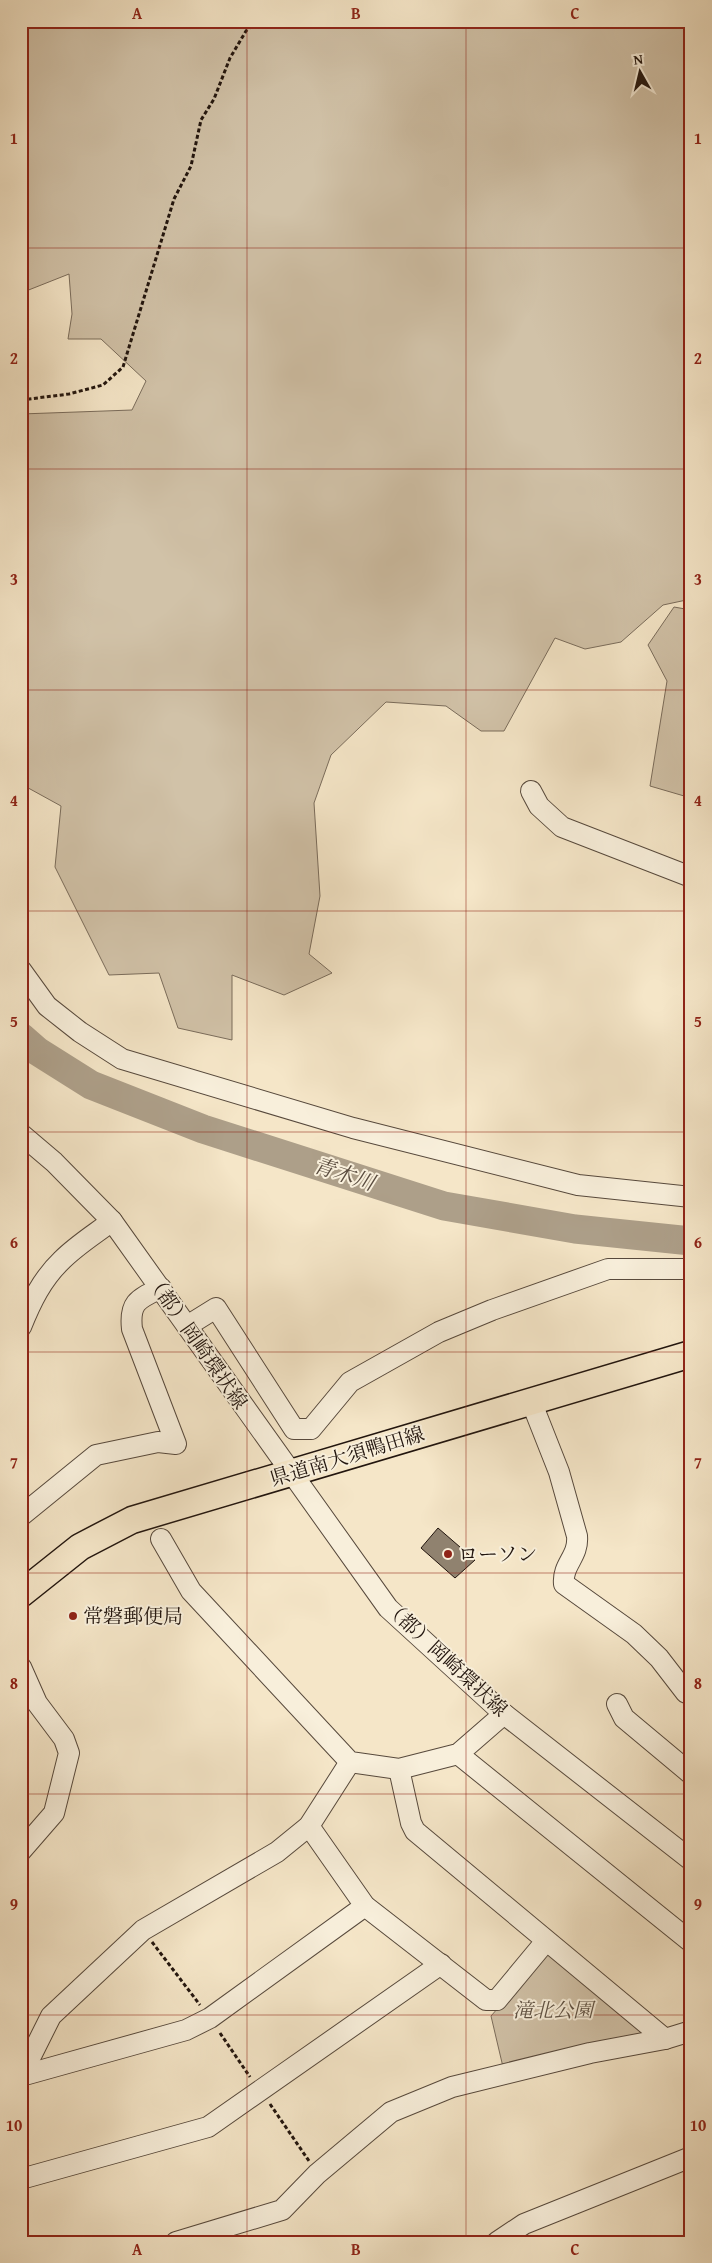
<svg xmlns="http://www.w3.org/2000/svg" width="712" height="2263" font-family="'Gentium Book Plus','Noto Serif JP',serif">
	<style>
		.green { fill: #d1c2a8; stroke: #7a6c5b }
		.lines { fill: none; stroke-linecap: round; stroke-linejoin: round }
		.river { stroke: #ad9f89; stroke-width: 29 }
		.building { fill: #90826f; stroke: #22150e }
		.minor-casing { stroke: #57493c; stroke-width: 22 }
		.major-casing { stroke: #22150e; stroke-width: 29 }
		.path { stroke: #22150e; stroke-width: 3; stroke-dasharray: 4 2.5; stroke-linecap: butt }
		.minor { stroke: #f8efdb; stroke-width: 20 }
		.major { stroke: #f5e6c8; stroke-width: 26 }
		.grid { fill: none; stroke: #8f2418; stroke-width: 1; stroke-opacity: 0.55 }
		.poi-dot { fill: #8f2418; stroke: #f8efdb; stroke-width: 2 }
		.labels { text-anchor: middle; stroke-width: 4; stroke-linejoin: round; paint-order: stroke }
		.street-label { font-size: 20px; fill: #22150e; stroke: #f8efdb }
		.poi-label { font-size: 20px; fill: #22150e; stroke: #f8efdb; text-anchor: start }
		.park-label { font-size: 20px; font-style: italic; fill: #5f5244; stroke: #f8efdb }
		.water-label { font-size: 21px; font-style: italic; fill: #5a4c3f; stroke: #f8efdb }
		.neatline { fill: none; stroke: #8f2418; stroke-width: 2 }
		.grid-label { font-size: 16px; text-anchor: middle; font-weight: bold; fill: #8f2418 }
	</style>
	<rect width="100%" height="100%" fill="#f5e6c8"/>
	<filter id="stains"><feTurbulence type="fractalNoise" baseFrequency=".004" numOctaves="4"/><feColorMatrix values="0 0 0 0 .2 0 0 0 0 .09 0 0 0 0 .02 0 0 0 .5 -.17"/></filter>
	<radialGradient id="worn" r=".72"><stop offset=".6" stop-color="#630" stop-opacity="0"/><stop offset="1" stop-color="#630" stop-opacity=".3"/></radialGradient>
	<g class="green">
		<polygon points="21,21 691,21 691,599 663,605 621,642 585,649 555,638 504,731 481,731 446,706 386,702 331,755 314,803 320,896 309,954 332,973 284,995 232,975 232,1040 178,1028 159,973 109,975 55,867 61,806 21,784 21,414 132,410 146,381 101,339 68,339 72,314 69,274 21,293"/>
		<polygon points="674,607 691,610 691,798 650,786 667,681 648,645"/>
		<polygon points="548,1951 639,2026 642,2040 503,2067 491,2016"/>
	</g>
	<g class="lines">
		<polyline class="river" points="21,1037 37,1051 91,1085 203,1129 444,1206 575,1229 691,1241"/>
	</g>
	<polygon class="building" points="438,1528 475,1560 455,1578 421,1548"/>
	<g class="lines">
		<g class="minor-casing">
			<g id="minor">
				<polyline points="531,791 539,806 562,827 691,877"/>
				<polyline points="21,970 47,1006 80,1032 122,1059 353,1128 578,1185 691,1197"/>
				<polyline points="21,1134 54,1162 112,1221 388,1608 504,1714 691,1860"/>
				<polyline points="187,1326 216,1308 294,1429 311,1429 350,1382 439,1332 492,1310 608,1269 691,1269"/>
				<path d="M21 1327C31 1302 42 1279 62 1260 77 1245 95 1234 112 1221"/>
				<path d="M531 1401 559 1472 577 1536C579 1557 562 1564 564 1584L634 1634 659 1658 686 1693 691 1694"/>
				<path d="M21 1516 96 1455 158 1442 176 1444 132 1329C129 1302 138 1299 161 1288"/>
				<polyline points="161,1539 191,1591 350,1762 399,1769 458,1754 504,1714"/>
				<polyline points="21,1667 37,1703 64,1739 69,1753 54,1813 21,1851"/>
				<polyline points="617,1704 624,1718 691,1774"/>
				<polyline points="458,1754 691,1942"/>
				<polyline points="399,1769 411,1823 415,1831 665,2039"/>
				<polyline points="309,1826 365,1906 486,2000 497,2000 546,1941"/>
				<polyline points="21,2076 51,2016 143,1930 277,1852 309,1826 350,1762"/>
				<polyline points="21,2076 186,2030 210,2018 365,1906"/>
				<polyline points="21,2179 208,2127 441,1964"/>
				<polyline points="176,2242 282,2210 317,2174 391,2112 452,2087 590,2053 665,2039 691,2031"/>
				<polyline points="497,2242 524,2224 691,2157"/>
			</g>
		</g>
		<g class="major-casing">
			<polyline id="major" points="21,1594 80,1547 132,1520 691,1354"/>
		</g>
		<g class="path">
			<polyline points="21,400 69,394 103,385 123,367 174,199 191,166 201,120 214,99 230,58 246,31 257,21"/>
			<polyline points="152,1942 200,2005"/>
			<polyline points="220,2033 250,2077"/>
			<polyline points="270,2104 309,2161"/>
		</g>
		<use href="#minor" class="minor"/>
		<use href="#major" class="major"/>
	</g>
	<path class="grid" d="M247 21V2242M466 21V2242M21 248H691M21 469H691M21 690H691M21 911H691M21 1132H691M21 1352H691M21 1573H691M21 1794H691M21 2015H691"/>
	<g class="poi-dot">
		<circle cx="448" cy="1554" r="5"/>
		<circle cx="73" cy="1616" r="5"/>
	</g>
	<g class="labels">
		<g class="street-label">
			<text transform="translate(197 1341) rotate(55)" y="7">（都）岡崎環状線</text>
			<text transform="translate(347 1456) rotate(-17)" y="7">県道南大須鴨田線</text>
			<text transform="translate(446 1658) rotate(43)" y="7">（都）岡崎環状線</text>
		</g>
		<g class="poi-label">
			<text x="458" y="1561">ローソン</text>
			<text x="83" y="1623">常磐郵便局</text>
		</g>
		<g class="park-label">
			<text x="553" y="2017">滝北公園</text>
		</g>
		<g class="water-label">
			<text transform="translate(344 1174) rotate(18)" y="7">青木川</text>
		</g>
	</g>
	<rect width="712" height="2263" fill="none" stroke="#f5e6c8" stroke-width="55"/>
	<g transform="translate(640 72) rotate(352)" stroke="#f8efdb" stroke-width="4" paint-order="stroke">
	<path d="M0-4L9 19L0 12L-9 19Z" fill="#22150e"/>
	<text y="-8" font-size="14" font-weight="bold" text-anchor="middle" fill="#22150e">N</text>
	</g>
	<rect x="28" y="28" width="656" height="2208" class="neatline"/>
	<g class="grid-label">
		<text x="137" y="19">A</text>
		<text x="356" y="19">B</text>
		<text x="575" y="19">C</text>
		<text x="14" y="144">1</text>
		<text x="698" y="144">1</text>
		<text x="14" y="364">2</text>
		<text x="698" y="364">2</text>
		<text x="14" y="585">3</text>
		<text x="698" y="585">3</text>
		<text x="14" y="806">4</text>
		<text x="698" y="806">4</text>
		<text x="14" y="1027">5</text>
		<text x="698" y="1027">5</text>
		<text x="14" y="1248">6</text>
		<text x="698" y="1248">6</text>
		<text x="14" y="1468">7</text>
		<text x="698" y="1468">7</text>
		<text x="14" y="1689">8</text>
		<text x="698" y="1689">8</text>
		<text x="14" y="1910">9</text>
		<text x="698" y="1910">9</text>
		<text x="14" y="2131">10</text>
		<text x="698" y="2131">10</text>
		<text x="137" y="2255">A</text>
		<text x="356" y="2255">B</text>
		<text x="575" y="2255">C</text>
	</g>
	<rect width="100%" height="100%" filter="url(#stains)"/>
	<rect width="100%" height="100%" fill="url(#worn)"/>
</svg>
